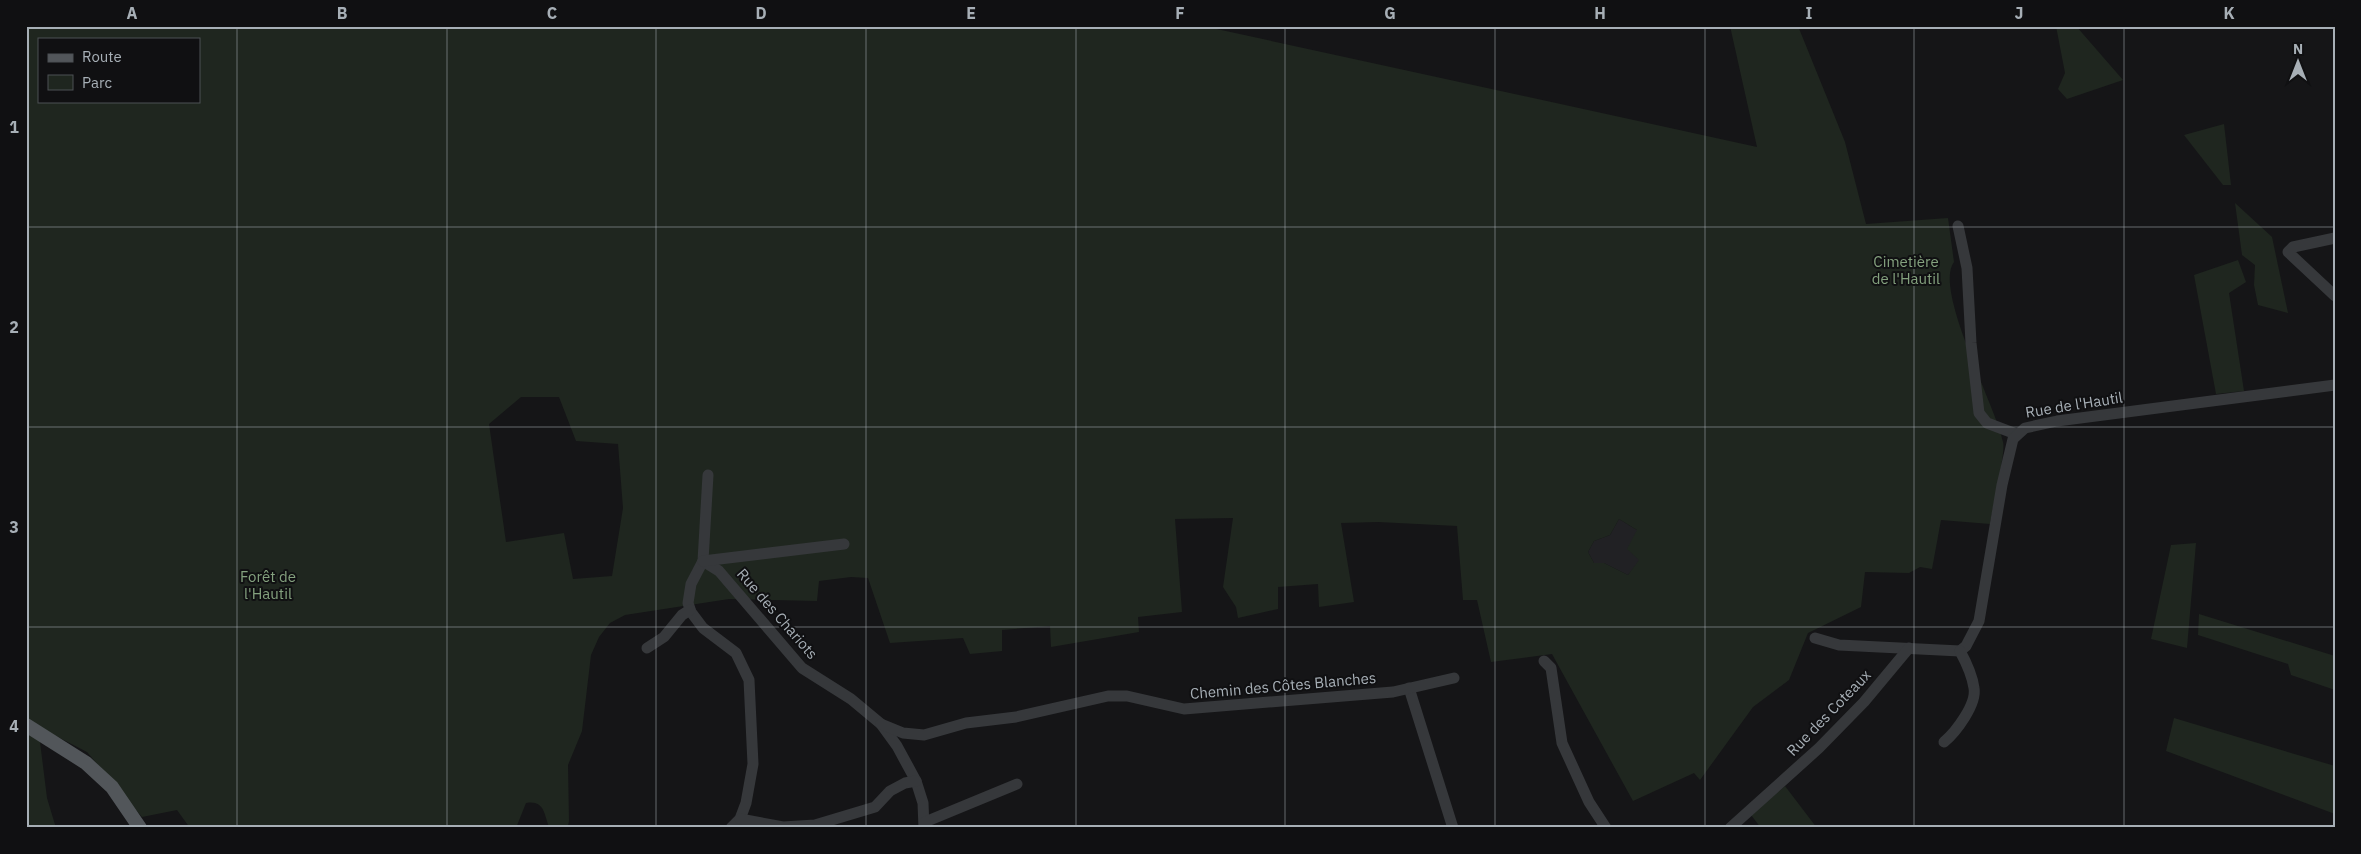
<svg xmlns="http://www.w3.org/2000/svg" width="2361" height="854" font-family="'IBM Plex Sans',sans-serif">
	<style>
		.built { fill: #212124 }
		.green { fill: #1f261f; fill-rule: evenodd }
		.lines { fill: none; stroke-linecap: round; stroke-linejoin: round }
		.minor { stroke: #36383b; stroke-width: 11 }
		.major { stroke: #52565a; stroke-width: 14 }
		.grid { fill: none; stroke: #a7afb6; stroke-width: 1; stroke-opacity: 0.55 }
		.labels { text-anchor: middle; stroke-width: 4; stroke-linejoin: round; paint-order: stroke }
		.park-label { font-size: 15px; fill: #84a17e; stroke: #101012 }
		.street-label { font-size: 15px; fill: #a7afb6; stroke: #101012 }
		.neatline { fill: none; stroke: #a7afb6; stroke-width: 2 }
		.grid-label { font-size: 16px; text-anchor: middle; font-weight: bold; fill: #a7afb6 }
	</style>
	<rect width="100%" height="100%" fill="#151517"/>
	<polygon class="built" points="1619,519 1637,530 1640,560 1628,575 1604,563 1594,563 1588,552 1594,541 1610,535"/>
	<g class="green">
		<path d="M26 26H1212V28L1757 147 1730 26H1798L1845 142 1866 224 1948 218 1954 262C1933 289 1996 406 2003 442 2006 453 1992 509 1990 524L1941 520 1932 569 1920 567 1909 573 1865 572 1861 607 1808 633 1789 680 1753 707 1700 780 1694 773 1633 801 1552 654 1491 662 1477 600H1463L1457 526 1378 522 1341 523 1354 602 1319 607 1318 584 1278 587V609L1238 618 1236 607 1223 587 1233 518 1175 519 1182 612 1138 617 1139 632 1051 647 1050 626 1002 630V651L970 654 963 638 890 643 868 578 851 577 819 581 817 601 729 599 625 615 610 623 599 637 591 655 582 731 568 765 569 821 568 826 549 827C544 813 544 800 526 803L516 828H190L177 810 142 817 87 752 54 735 40 742 47 798 56 828H26ZM39 39H199V101H39ZM521 397H559L576 441 618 444 623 508 612 576 573 579 564 533 506 542 489 424ZM1619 519 1637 530 1627 549 1639 560 1628 575 1604 563H1594L1588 552 1594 541 1610 535Z"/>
		<polygon points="2056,26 2076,26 2123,80 2067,99 2058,89 2065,73"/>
		<polygon points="2224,124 2231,185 2223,185 2184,135"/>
		<polygon points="2235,203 2272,237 2288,313 2258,305 2254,285 2255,265 2242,255"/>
		<polygon points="2238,260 2246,282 2229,293 2244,391 2216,394 2194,275"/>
		<polygon points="2196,543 2187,648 2151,639 2171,545"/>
		<polygon points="2199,614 2335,656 2335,690 2291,675 2288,664 2198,635"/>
		<polygon points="2174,718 2335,766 2335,814 2166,751"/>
		<polygon points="1785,786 1817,828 1761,828 1751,815"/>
	</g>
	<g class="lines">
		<g class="minor">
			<polyline points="1958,226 1967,268 1971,343 1979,413 1987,423 2016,434"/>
			<polyline points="2335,238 2293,247 2288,252 2335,296"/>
			<polyline points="708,475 703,561 691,584 688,603 691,612 703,628 736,653 749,680 753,764 746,803 740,819 731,828"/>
			<polyline points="703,561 719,571 802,668 851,699 881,724 897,746 916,781 923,803 924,828"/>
			<polyline points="703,561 844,544"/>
			<polyline points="1815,638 1839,645 1960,651"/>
			<polyline points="647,648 664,637 682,615 690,610"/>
			<polyline points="1960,651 1966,646 1979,621 2002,485 2013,439 2025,428 2057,421 2335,385"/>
			<polyline points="1544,661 1551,668 1562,743 1589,802 1606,828"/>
			<polyline points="1409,688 1453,828"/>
			<polyline points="881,724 903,733 924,735 966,723 1016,717 1108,696 1127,696 1184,709 1393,692 1454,678"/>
			<path d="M1944 742C1956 732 1977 704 1974 688 1972 674 1966 662 1960 651"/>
			<polyline points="740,819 783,827 815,825 875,807 890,791 905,783 916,781"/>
			<polyline points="925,822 1017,784"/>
			<polyline points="1730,828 1819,748 1864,702 1909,648"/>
		</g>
		<polyline class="major" points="26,725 86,763 112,787 140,828"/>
	</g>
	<path class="grid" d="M237 26V828M447 26V828M656 26V828M866 26V828M1076 26V828M1285 26V828M1495 26V828M1705 26V828M1914 26V828M2124 26V828M26 227H2335M26 427H2335M26 627H2335"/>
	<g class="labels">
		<g class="park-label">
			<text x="1906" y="267">Cimetière<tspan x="1906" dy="17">de l'Hautil</tspan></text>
			<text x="268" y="582">Forêt de<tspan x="268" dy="17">l'Hautil</tspan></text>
		</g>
		<g class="street-label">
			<text transform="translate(2074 405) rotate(-9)" y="5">Rue de l'Hautil</text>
			<text transform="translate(777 614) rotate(49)" y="5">Rue des Chariots</text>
			<text transform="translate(1283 686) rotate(-5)" y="5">Chemin des Côtes Blanches</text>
			<text transform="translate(1829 713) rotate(-46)" y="5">Rue des Coteaux</text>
		</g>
	</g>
	<rect width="2361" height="854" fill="none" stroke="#101012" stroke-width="55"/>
	<rect x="38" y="38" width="162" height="65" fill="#101012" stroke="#4c5054"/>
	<rect x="48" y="54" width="25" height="8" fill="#52565a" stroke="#4c5054"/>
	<text x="82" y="62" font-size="15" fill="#a7afb6">Route</text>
	<rect x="48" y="75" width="25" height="15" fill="#1f261f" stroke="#4c5054"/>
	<text x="82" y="88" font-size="15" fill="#a7afb6">Parc</text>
	<g transform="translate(2298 62)" stroke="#101012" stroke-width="4" paint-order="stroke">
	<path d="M0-4L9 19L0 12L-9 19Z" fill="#a7afb6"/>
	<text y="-8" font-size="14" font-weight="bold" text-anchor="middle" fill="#a7afb6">N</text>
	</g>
	<rect x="28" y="28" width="2306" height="798" class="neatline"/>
	<g class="grid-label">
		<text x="132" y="19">A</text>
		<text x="342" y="19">B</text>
		<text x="552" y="19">C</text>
		<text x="761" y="19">D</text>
		<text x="971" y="19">E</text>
		<text x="1180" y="19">F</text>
		<text x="1390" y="19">G</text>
		<text x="1600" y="19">H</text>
		<text x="1809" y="19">I</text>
		<text x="2019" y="19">J</text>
		<text x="2229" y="19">K</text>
		<text x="14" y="133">1</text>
		<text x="14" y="333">2</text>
		<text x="14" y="533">3</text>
		<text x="14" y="732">4</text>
	</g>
</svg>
